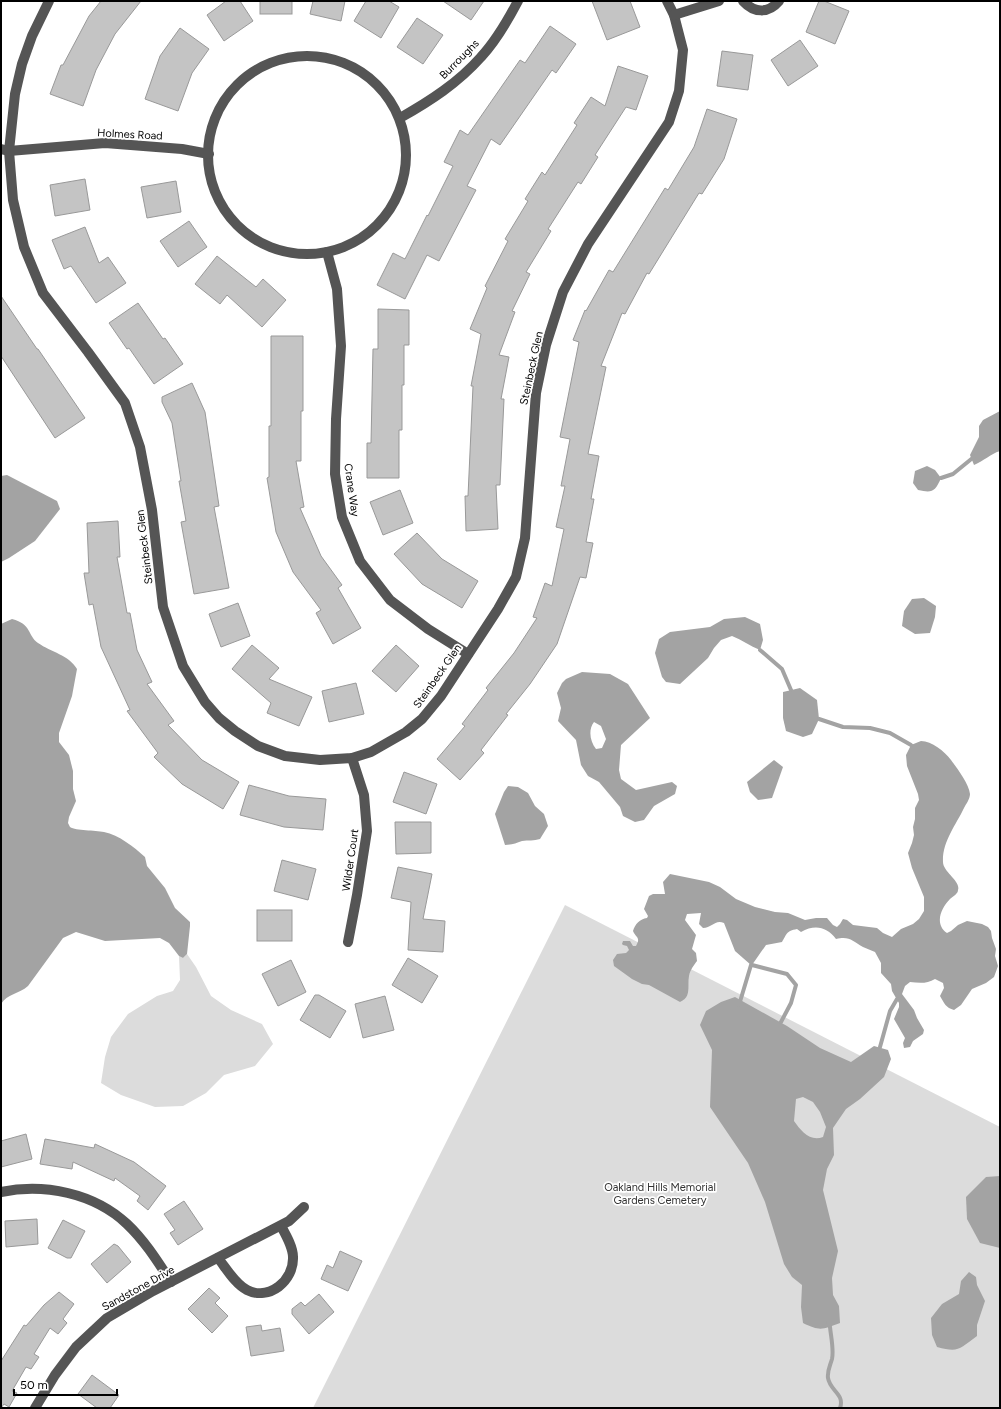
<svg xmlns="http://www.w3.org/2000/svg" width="1001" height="1409" font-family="Figtree,sans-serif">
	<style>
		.green { fill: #dcdcdc }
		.water { fill: #a3a3a3; fill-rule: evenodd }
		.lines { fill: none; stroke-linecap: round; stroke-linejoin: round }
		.stream { stroke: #a3a3a3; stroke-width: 4 }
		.building { fill: #c4c4c4; stroke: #999 }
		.minor { stroke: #555; stroke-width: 10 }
		.labels { text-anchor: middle; stroke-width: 3.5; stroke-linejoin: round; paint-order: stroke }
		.street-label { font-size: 11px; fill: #000; stroke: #fff }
		.park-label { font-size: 11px; fill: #333; stroke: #fff }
	</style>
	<rect width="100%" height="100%" fill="#fff"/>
	<g class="green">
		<polygon points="565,905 1000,1127 1000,1408 313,1408"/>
		<polygon points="187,954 196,967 211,996 231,1010 262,1024 273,1044 255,1066 224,1075 206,1093 183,1106 155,1107 121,1095 101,1083 105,1057 111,1037 128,1014 157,996 173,991 180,980 179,956 183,958"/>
	</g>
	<g class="water">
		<path d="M1000 411V451C990 454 984 461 974 465L970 455 979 437V426L983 420Z"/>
		<path d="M927 466 935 470 941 478C935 492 932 493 918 490L913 483 915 471Z"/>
		<polygon points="7,475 57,501 60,509 35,541 9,558 1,562 1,476"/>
		<polygon points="924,598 936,606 935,617 930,633 915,634 902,626 904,611 912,599"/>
		<path d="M745 617 760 624 763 640 760 650C750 646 742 640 732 636L721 640 714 648 708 658 680 684 666 682 662 677 655 653 659 639 670 632 710 627 724 619Z"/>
		<path d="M12 619C32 624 27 635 38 643 51 652 69 655 77 669L72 696 59 733V742L69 755 73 771V789L76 801 69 817 68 823 70 827C76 831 95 830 104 832 119 835 134 847 145 857L147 866 165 888 175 908 190 922V926L187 954 183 958 179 956 169 943 160 938 105 941 76 932 63 938 28 986C19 994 7 994 1 1004V624Z"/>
		<path d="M582 672 610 674 628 684 650 718 621 745 619 770 621 779 636 790 672 782 677 786 675 794 654 806 644 820 635 822 623 816 620 807 599 782 588 776 581 765 576 740 558 721 561 708 557 693 562 683 566 679ZM594 722 601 726 606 739 602 748 596 749C590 741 588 730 594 722Z"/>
		<polygon points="800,688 817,700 819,719 812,734 803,737 786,731 783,718 783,692"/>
		<path d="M921 741C932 741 944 751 951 760 957 768 969 784 970 794 970 799 966 804 964 808 956 825 942 842 943 862 943 872 961 881 958 890 958 894 953 896 950 899 941 908 934 924 947 933L951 931 958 925 967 921 982 924 988 927 991 931 992 938 996 949 995 956 998 966 994 977 986 983 972 989 961 1005 954 1010C946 1008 944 1003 940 996L944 988 943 983 935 979C927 984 919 983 910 982L905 986 902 994 914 1010 917 1018 924 1030 923 1034 913 1041 910 1047 904 1048 903 1043 905 1038 894 1019 899 1007V1003L892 991 891 984 881 973V963L875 952C871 950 867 949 863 947 852 941 850 936 836 939 827 927 815 924 801 932L797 929C786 931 787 934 782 942L766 945C761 952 757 958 752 965H751L735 951 724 923C715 919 712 928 703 928L699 924 701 913 687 914 685 920 696 935 692 949 696 953 697 961C694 965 690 970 689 976 687 986 692 997 680 1002L649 985 642 984 632 979 614 966 613 960 617 954 626 953 629 950 627 946 623 945 622 944 623 941H630L633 946H636C641 937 636 938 633 931 635 924 640 919 647 918L648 916 644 909 649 896 653 894H665L663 882 670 874 709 882 720 887 736 899 755 907 775 912 788 913 805 920 816 918H827L833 925 837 927 840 924 843 919 847 920 853 925 877 928 883 933 892 937 901 929 913 924 919 919 924 911V897L912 868 908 853 912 843 914 835 913 827 915 819V808L919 800 918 794 907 766 906 755 911 745Z"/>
		<polygon points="774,760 783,767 772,798 758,800 750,792 747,782"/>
		<path d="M508 786 518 787 528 793 535 806 544 814 548 826 540 839C534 841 528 840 522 841 516 843 512 845 505 845L495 814 504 792Z"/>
		<path d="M735 997 787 1026 820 1048 851 1062 874 1046 888 1050 891 1059 884 1077 860 1099 846 1109 833 1128 834 1155 827 1169 823 1190 838 1251 832 1278 833 1295 839 1306 840 1323C823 1329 821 1332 803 1323L801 1307 802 1285 792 1277 784 1264 765 1202 748 1163 710 1107 712 1050 700 1025 706 1011 721 1002ZM803 1097 813 1102 820 1112 826 1127 823 1137C810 1142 801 1131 794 1121L796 1099Z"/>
		<polygon points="1000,1176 1000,1248 980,1243 967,1219 966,1197 986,1177"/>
		<path d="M969 1272 976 1277 977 1285 985 1301 977 1325V1336C959 1349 959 1353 937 1347L932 1335 931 1318 942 1304 959 1294 961 1281Z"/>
	</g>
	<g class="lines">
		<g class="stream">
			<polyline points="941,478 953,474 975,456"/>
			<polyline points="760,650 782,669 791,690"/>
			<polyline points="819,719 843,727 870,728 890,733 911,745"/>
			<polyline points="752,965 787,974 796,985 791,1003 781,1022"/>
			<polyline points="739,1005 751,965"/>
			<polyline points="880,1047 890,1011 897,999"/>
			<path d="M828 1323 830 1327C831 1337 834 1350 832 1359 830 1366 827 1371 828 1378 830 1391 845 1394 840 1408"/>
		</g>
	</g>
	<g class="building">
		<polygon points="101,1 141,1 115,34 96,70 83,106 50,94 61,65 63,65 89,16"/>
		<polygon points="226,1 240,1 253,21 224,41 207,15"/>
		<rect x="260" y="1" width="32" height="13"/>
		<polygon points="313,1 345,1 341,21 310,14"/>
		<polygon points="366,1 389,1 399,7 381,38 354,21"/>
		<polygon points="443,1 484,1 471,20"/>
		<polygon points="592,1 630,1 640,27 607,40"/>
		<polygon points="819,1 824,1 849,11 835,44 806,32"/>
		<polygon points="417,18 443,35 423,64 397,47"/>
		<polygon points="550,26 576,44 556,73 552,70 500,145 491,139 467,186 476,190 439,261 427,255 405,299 377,285 393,253 405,259 427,215 428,216 453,166 444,162 460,130 468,135 520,60 525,63"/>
		<polygon points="180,28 209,49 192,73 178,111 145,99 160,56"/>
		<polygon points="800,40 818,66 788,86 771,60"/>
		<polygon points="722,51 753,55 748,90 717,86"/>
		<polygon points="618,66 648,76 636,110 626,107 595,155 598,157 581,184 578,182 548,229 551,231 526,272 530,274 512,311 515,312 499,355 509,357 501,399 504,399 500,485 496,485 498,529 466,531 465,496 468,496 473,386 471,386 481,334 470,329 487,288 485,286 508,241 505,239 528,201 525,199 542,172 545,175 577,125 574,123 591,97 605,106"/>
		<polygon points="707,109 737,119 724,159 702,194 699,193 649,274 647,273 625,314 622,313 601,366 606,367 588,454 599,456 591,499 594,499 586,542 593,543 586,578 580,577 557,644 530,684 506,714 508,715 481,750 484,753 460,780 437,759 465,726 462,724 488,690 486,688 514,653 537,618 533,617 545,583 552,586 564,529 556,527 565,486 561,486 570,439 560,437 579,342 573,340 585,310 586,311 609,270 613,272 665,188 668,190 694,147"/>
		<polygon points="85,179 90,210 55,216 50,185"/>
		<polygon points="176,181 181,212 147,218 141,187"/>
		<polygon points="189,221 207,247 178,267 160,241"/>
		<polygon points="85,227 99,263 108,257 126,283 96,303 71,266 64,269 52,240"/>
		<polygon points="217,256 256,287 263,279 286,300 262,327 227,295 220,304 195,284"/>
		<polygon points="1,296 37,349 38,349 85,418 55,438 1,356"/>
		<polygon points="138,303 163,339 165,338 183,364 154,384 129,348 127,349 109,323"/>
		<polygon points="378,309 409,310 409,345 404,345 404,385 402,385 402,430 399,430 399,478 367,478 367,443 371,443 373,349 378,349"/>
		<polygon points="271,336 303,336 303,411 301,411 301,461 296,461 304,507 300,508 321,556 342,585 338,588 361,628 333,644 316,613 321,610 293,572 276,532 267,478 269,477 269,426 271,426"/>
		<polygon points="192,383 205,412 219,506 214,507 229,588 194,594 181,522 186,521 179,481 181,481 172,423 162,402 162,397"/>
		<polygon points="400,490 413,523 383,535 370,502"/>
		<polygon points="118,521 120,557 117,557 127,613 130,613 137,650 152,682 147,684 174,721 168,725 202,760 239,782 223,809 182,784 154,757 158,753 127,711 130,710 101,647 93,604 89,605 84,573 89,573 87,523"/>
		<polygon points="417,533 442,559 478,581 462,608 422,584 394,554"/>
		<polygon points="238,603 250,636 221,647 209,614"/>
		<polygon points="252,645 279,668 269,679 312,697 299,726 267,713 271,703 232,669"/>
		<polygon points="396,645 419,666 396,692 372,671"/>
		<polygon points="356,683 364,714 329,722 322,691"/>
		<polygon points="404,772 437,784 426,814 393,802"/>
		<polygon points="249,785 289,796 326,799 323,830 284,827 240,815"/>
		<polygon points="395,822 431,822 431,853 396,854"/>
		<polygon points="282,860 316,869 308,900 274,891"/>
		<polygon points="398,867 432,874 423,919 445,921 443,952 408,950 411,902 391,898"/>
		<rect x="257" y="910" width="35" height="31"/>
		<polygon points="408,958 438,976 422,1003 392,985"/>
		<polygon points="291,960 306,992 278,1006 262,974"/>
		<polygon points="315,995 319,995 346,1011 330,1038 300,1020"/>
		<polygon points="385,996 394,1030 363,1038 355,1004"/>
		<polygon points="26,1134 32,1159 1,1167 1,1141"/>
		<polygon points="45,1139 94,1148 95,1144 134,1162 166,1186 148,1210 137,1201 140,1196 115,1178 114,1181 73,1162 72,1169 40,1164"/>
		<polygon points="184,1201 203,1229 178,1245 170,1233 175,1230 164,1214"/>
		<polygon points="37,1219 38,1244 6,1247 5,1221"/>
		<polygon points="63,1220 85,1231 71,1258 67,1258 48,1248"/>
		<polygon points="114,1244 118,1246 131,1262 107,1283 91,1264"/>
		<polygon points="340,1251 362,1261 348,1291 321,1279 327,1265 333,1268"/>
		<polygon points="209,1288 220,1298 215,1303 228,1316 212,1333 188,1309"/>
		<polygon points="59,1292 74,1304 63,1319 67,1323 58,1334 50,1328 34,1354 39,1357 31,1369 26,1367 12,1391 17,1393 9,1407 4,1404 1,1408 1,1361 24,1325 26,1326 44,1305"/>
		<polygon points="319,1294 334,1312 309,1334 292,1314 292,1309 301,1302 305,1306"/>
		<polygon points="261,1325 262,1331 280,1328 284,1351 251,1356 246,1327"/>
		<polygon points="92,1375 119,1395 110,1408 97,1408 78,1394"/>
	</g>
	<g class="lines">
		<g class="minor">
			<polyline points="49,1 32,36 22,64 15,94 9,151 13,200 24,247 43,293 88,352 125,403 140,447 152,510 163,607 183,666 205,702 219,718 235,731 258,746 285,756 320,760 352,758 371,752 406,732 422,719 441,696 498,609 516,577 525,538 536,393 546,345 563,292 588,244 669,122 679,91 683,50 674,15 667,1"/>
			<path d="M743 1C754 13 768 14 779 1"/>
			<polyline points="674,15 719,1"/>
			<circle cx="307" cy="155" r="99"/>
			<path d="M400 118C430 101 458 83 481 57 496 41 508 20 518 1"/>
			<polyline points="1,149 9,151 105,143 182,149 209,154"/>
			<polyline points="327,252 337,289 341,346 336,419 335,474 342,517 360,561 390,600 428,629 468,654"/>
			<polyline points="348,942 357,895 367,831 364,795 352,758"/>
			<path d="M1 1192C44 1183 94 1193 127 1224 145 1241 158 1262 171 1282"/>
			<path d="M218 1258C226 1268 235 1284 247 1290 269 1301 294 1281 293 1257 293 1247 286 1235 281 1226"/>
			<polyline points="35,1408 55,1375 76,1347 107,1318 153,1291 289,1221 304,1207"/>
		</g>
	</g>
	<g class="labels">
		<g class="street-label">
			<text transform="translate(459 59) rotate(-45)" y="4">Burroughs</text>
			<text transform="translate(130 134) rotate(3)" y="4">Holmes Road</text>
			<text transform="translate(531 368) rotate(-78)" y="4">Steinbeck Glen</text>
			<text transform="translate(352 490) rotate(82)" y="4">Crane Way</text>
			<text transform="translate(144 547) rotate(-97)" y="4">Steinbeck Glen</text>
			<text transform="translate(437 676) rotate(-55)" y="4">Steinbeck Glen</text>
			<text transform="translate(350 860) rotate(-82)" y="4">Wilder Court</text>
			<text transform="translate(138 1288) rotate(-29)" y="4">Sandstone Drive</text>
		</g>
		<g class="park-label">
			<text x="660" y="1191">Oakland Hills Memorial<tspan x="660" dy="13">Gardens Cemetery</tspan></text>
		</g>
	</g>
	<rect width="1001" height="1409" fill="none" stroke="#000000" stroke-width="4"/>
	<path d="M14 1389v6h103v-6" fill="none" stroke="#000000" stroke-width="2"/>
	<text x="20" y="1389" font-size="12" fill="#000000" stroke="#ffffff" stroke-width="3" paint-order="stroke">50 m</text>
</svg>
